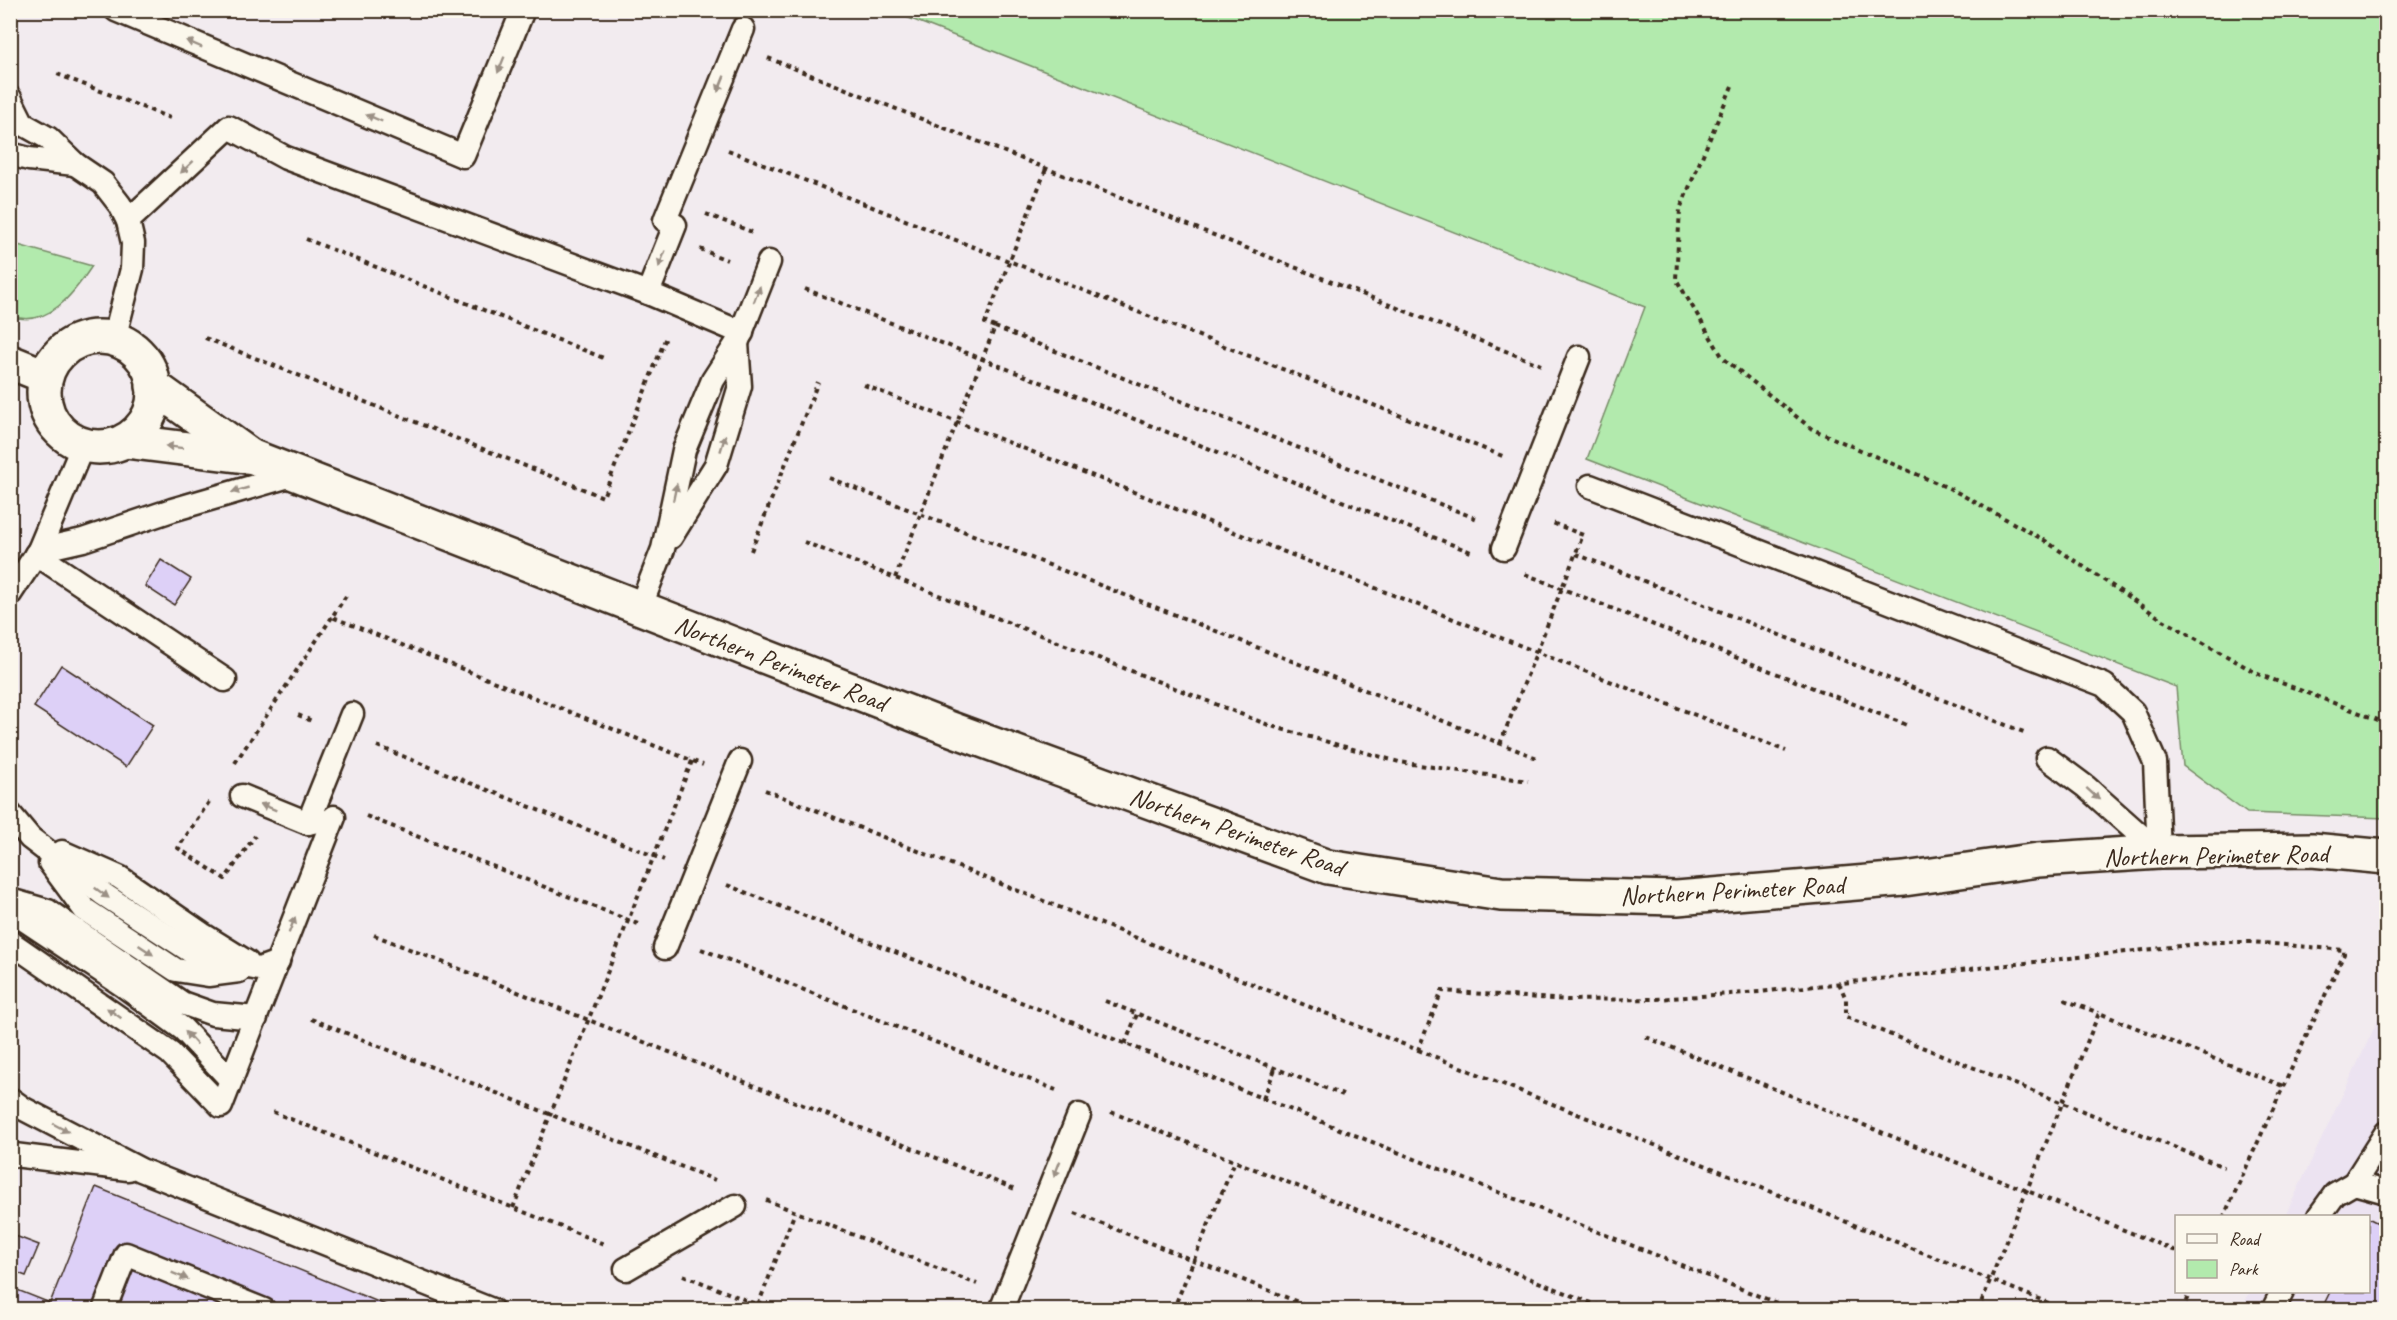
<svg xmlns="http://www.w3.org/2000/svg" width="2397" height="1320" font-family="Caveat,sans-serif">
	<style>
		.built { fill: #ece3f1 }
		.green { fill: #b2eaad; stroke: #768a66; stroke-width: 1.5 }
		.building { fill: #ddd0f7; stroke: #3b2a1e; stroke-width: 1.5 }
		.lines { fill: none; stroke-linecap: round; stroke-linejoin: round }
		.service-casing { stroke: #3b2a1e; stroke-width: 27 }
		.tertiary-casing { stroke: #3b2a1e; stroke-width: 38 }
		.path { stroke: #3b2a1e; stroke-width: 4; stroke-dasharray: 4.5 4.5; stroke-linecap: butt }
		.service { stroke: #fbf7ec; stroke-width: 22 }
		.tertiary { stroke: #fbf7ec; stroke-width: 33 }
		.oneway { fill: #9b9085 }
		.labels { text-anchor: middle; stroke-width: 5; stroke-linejoin: round; paint-order: stroke }
		.street-label { font-size: 26px; fill: #3b2a1e; stroke: #fbf7ec }
	</style>
	<rect width="100%" height="100%" fill="#f2ebef"/>
	<filter id="ink" filterUnits="userSpaceOnUse"><feTurbulence type="fractalNoise" baseFrequency=".0167" numOctaves="2"/><feDisplacementMap in="SourceGraphic" scale="12" xChannelSelector="R" yChannelSelector="G"/><feConvolveMatrix kernelMatrix="1 2 1 2 8 2 1 2 1" color-interpolation-filters="sRGB"/></filter>
	<g filter="url(#ink)">
		<polygon class="built" points="2386,1003 2386,1309 2241,1310 2250,1292 2368,1292 2368,1216 2285,1216"/>
		<g class="green">
			<polygon points="891,11 2386,11 2386,818 2247,813 2183,766 2176,687 1587,459 1645,307"/>
			<path d="M11 243 92 266C74 293 48 329 11 316Z"/>
		</g>
		<g class="building">
			<polygon points="161,560 191,579 174,605 145,586"/>
			<polygon points="61,665 153,725 126,767 34,707"/>
			<polygon points="96,1187 398,1310 10,1310 10,1287 50,1303"/>
			<polygon points="2368,1218 2386,1227 2386,1310 2321,1310 2330,1292 2368,1292"/>
			<polygon points="10,1234 39,1245 26,1276 10,1270"/>
		</g>
		<g class="lines">
			<g class="service-casing">
				<g id="service">
					<polyline points="116,10 463,156 523,10"/>
					<polyline points="10,98 23,124 48,138 75,164 103,183 120,205 128,221 133,243 132,269 114,339"/>
					<polyline points="10,154 29,159 75,164"/>
					<polyline points="665,220 743,29"/>
					<polyline points="128,221 229,127 286,158 648,293 742,333"/>
					<polyline points="648,293 675,225"/>
					<polyline points="1590,486 2104,685 2133,712 2155,762 2159,852"/>
					<polyline points="671,537 716,465 740,386 737,343"/>
					<polyline points="1504,548 1579,357"/>
					<polyline points="39,550 83,540 172,510 296,474"/>
					<polyline points="36,554 225,680"/>
					<polyline points="10,594 39,550 83,445"/>
					<polyline points="640,608 663,549 684,450 713,380 737,343 769,262"/>
					<polyline points="2047,758 2086,787 2159,852"/>
					<polyline points="242,796 308,823 321,820"/>
					<polyline points="10,814 30,838 103,894 201,958 259,969 278,962"/>
					<polyline points="308,823 352,714"/>
					<polyline points="62,852 119,877 202,934 247,962"/>
					<polyline points="50,863 84,909 176,970 208,975 239,971"/>
					<polyline points="10,900 48,911 182,1003 213,1014 256,1018"/>
					<polyline points="10,910 124,986 183,1029 231,1080"/>
					<polyline points="10,942 170,1053 221,1106 334,817"/>
					<polyline points="665,948 740,761"/>
					<polyline points="10,1099 24,1109 141,1170 492,1310"/>
					<polyline points="10,1153 14,1155 128,1169"/>
					<polyline points="2354,1183 2386,1133"/>
					<polyline points="2319,1216 2335,1194 2354,1183 2386,1192"/>
					<polyline points="626,1269 735,1206"/>
					<polyline points="104,1310 126,1254 264,1310"/>
					<polyline points="1001,1310 1079,1115"/>
					<polyline points="2273,1310 2282,1292"/>
				</g>
			</g>
			<g class="tertiary-casing">
				<g id="tertiary">
					<circle cx="99" cy="392" r="55"/>
					<polyline points="10,362 45,376"/>
					<polyline points="153,386 249,455"/>
					<polyline points="125,441 253,457 946,727 1328,867 1501,894 1677,898 1904,879 2038,860 2159,852 2312,850 2386,857"/>
				</g>
			</g>
			<g class="path">
				<polyline points="768,58 1541,365"/>
				<polyline points="57,74 170,118"/>
				<polyline points="1732,86 1680,209 1676,279 1723,358 1812,429 1953,490 2044,540 2160,618 2258,674 2386,723"/>
				<polyline points="728,150 1505,457"/>
				<polyline points="706,214 752,232"/>
				<polyline points="306,239 606,359"/>
				<polyline points="700,249 727,260"/>
				<polyline points="805,289 1471,552"/>
				<polyline points="995,327 1480,520"/>
				<polyline points="205,338 603,497 666,337"/>
				<polyline points="864,385 1786,751"/>
				<polyline points="829,478 1537,758"/>
				<polyline points="804,542 1271,726 1399,762 1528,781"/>
				<polyline points="751,551 818,382"/>
				<polyline points="1576,554 2026,733"/>
				<polyline points="1525,574 1907,725"/>
				<polyline points="895,578 995,327 985,323 1046,169"/>
				<polyline points="346,596 332,617 703,765"/>
				<polyline points="298,715 312,721"/>
				<polyline points="1500,744 1583,535 1550,522"/>
				<polyline points="377,746 664,860"/>
				<polyline points="235,763 332,617"/>
				<polyline points="765,790 1418,1050 1442,991 1567,1000 1656,999 1760,992 2217,942 2251,942 2344,950 2344,954 2224,1216"/>
				<polyline points="209,802 178,848 225,879 255,836"/>
				<polyline points="366,816 638,924"/>
				<polyline points="727,885 1794,1310"/>
				<polyline points="374,935 1015,1189"/>
				<polyline points="701,949 1056,1090"/>
				<polyline points="1839,983 1846,999 1846,1017 2224,1167"/>
				<polyline points="2064,1000 2099,1013"/>
				<polyline points="1105,1001 1343,1095"/>
				<polyline points="311,1019 715,1180"/>
				<polyline points="1646,1037 2176,1251"/>
				<polyline points="1125,1044 1137,1014"/>
				<polyline points="1418,1050 2066,1310"/>
				<polyline points="1263,1099 1275,1069"/>
				<polyline points="273,1112 604,1244"/>
				<polyline points="1111,1112 1609,1310"/>
				<polyline points="766,1200 977,1284"/>
				<polyline points="513,1208 692,761"/>
				<polyline points="1075,1213 1318,1310"/>
				<polyline points="683,1275 758,1305 795,1212"/>
				<polyline points="1173,1310 1235,1161"/>
				<polyline points="1978,1310 2099,1013 2283,1086"/>
				<polyline points="2182,1310 2190,1292"/>
			</g>
			<use href="#service" class="service"/>
			<use href="#tertiary" class="tertiary"/>
		</g>
		<defs><path id="oneway-solid" d="M-6-.8H1V-3.2L6.5 0L1 3.2V.8H-6Z" transform="scale(1.5)"/></defs>
		<g class="oneway">
			<use href="#oneway-solid" transform="translate(194 44) rotate(-157)"/>
			<use href="#oneway-solid" transform="translate(501 65) rotate(112)"/>
			<use href="#oneway-solid" transform="translate(721 84) rotate(112)"/>
			<use href="#oneway-solid" transform="translate(374 118) rotate(-157)"/>
			<use href="#oneway-solid" transform="translate(187 167) rotate(137)"/>
			<use href="#oneway-solid" transform="translate(662 259) rotate(112)"/>
			<use href="#oneway-solid" transform="translate(757 294) rotate(-69)"/>
			<use href="#oneway-solid" transform="translate(723 443) rotate(-73)"/>
			<use href="#oneway-solid" transform="translate(174 447) rotate(-173)"/>
			<use href="#oneway-solid" transform="translate(240 490) rotate(164)"/>
			<use href="#oneway-solid" transform="translate(675 492) rotate(-78)"/>
			<use href="#oneway-solid" transform="translate(2093 794) rotate(42)"/>
			<use href="#oneway-solid" transform="translate(268 807) rotate(-158)"/>
			<use href="#oneway-solid" transform="translate(102 893) rotate(36)"/>
			<use href="#oneway-solid" transform="translate(292 925) rotate(-69)"/>
			<use href="#oneway-solid" transform="translate(146 950) rotate(34)"/>
			<use href="#oneway-solid" transform="translate(114 1013) rotate(-145)"/>
			<use href="#oneway-solid" transform="translate(191 1038) rotate(-133)"/>
			<use href="#oneway-solid" transform="translate(61 1128) rotate(28)"/>
			<use href="#oneway-solid" transform="translate(1057 1169) rotate(111)"/>
			<use href="#oneway-solid" transform="translate(180 1276) rotate(22)"/>
		</g>
	</g>
	<g class="labels">
		<g class="street-label">
			<text transform="translate(781 663) rotate(21)" y="9">Northern Perimeter Road</text>
			<text transform="translate(1237 831) rotate(19)" y="9">Northern Perimeter Road</text>
			<text transform="translate(2216 855) rotate(-1)" y="9">Northern Perimeter Road</text>
			<text transform="translate(1732 890) rotate(-3)" y="9">Northern Perimeter Road</text>
		</g>
	</g>
	<rect width="2397" height="1320" fill="none" stroke="#fbf7ec" stroke-width="36"/>
	<rect x="18" y="18" width="2361" height="1284" fill="none" stroke="#3b2a1e" stroke-width="2" filter="url(#ink)"/>
	<rect x="2175" y="1215" width="195" height="78" fill="#fbf7ec" stroke="#aea59a" stroke-width="1.5"/>
	<rect x="2187" y="1234" width="30" height="9" fill="#fbf7ec" stroke="#aea59a" stroke-width="1.5"/>
	<text x="2229" y="1245" font-size="18" fill="#3b2a1e">Road</text>
	<rect x="2187" y="1260" width="30" height="18" fill="#b2eaad" stroke="#aea59a" stroke-width="1.5"/>
	<text x="2229" y="1275" font-size="18" fill="#3b2a1e">Park</text>
</svg>
